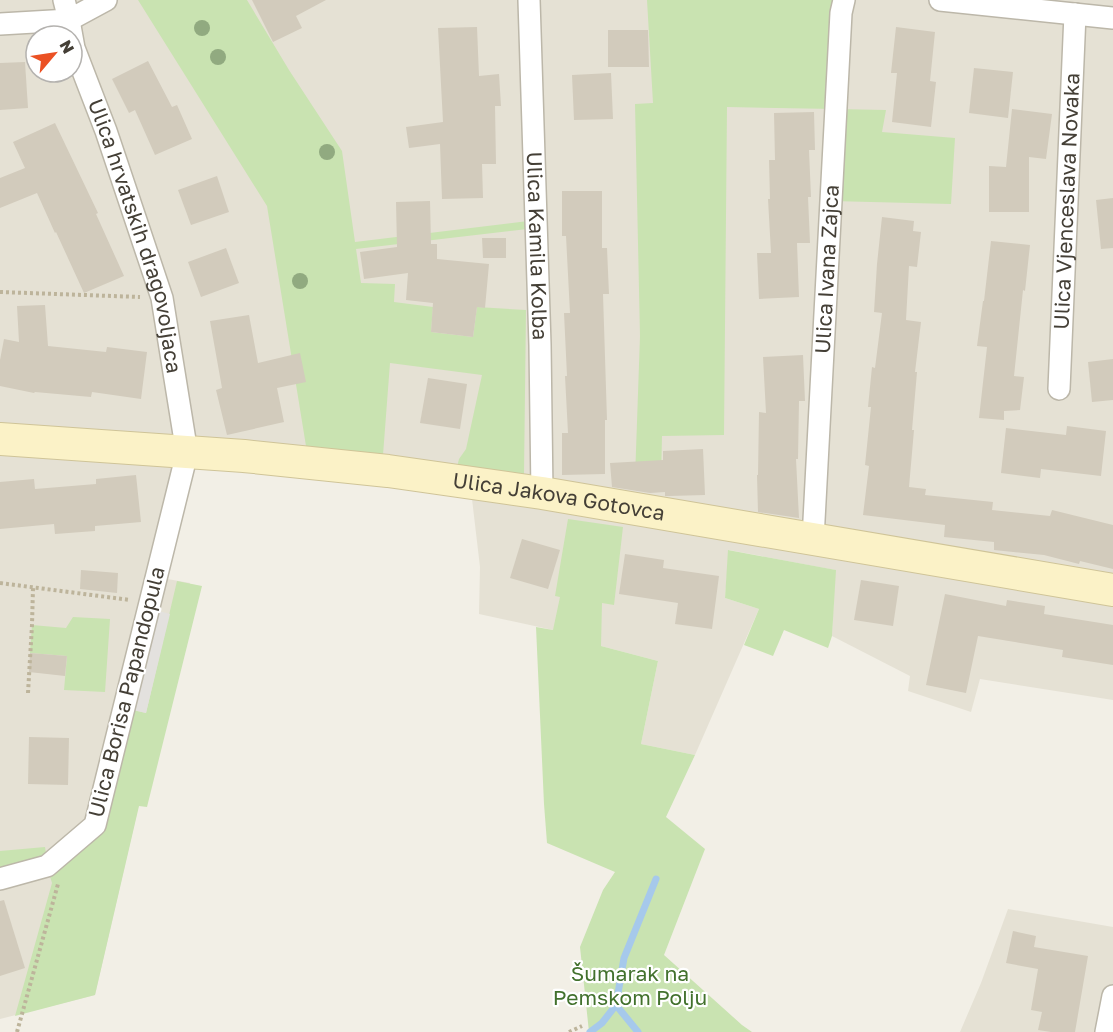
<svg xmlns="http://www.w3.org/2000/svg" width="1113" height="1032" font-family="'Golos Text',sans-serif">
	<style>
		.residential { fill: #e5e1d4; fill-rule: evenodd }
		.green { fill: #c9e3b1 }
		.parking { fill: #e3e1de }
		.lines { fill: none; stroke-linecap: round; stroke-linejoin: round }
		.stream { stroke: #a6c9eb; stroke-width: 7 }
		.building { fill: #d2cbbc }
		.street-casing { stroke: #bcb7a9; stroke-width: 24 }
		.secondary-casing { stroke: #cfc498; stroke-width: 34 }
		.path { stroke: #bdb49b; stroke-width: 4; stroke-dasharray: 3 3; stroke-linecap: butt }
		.street { stroke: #fff; stroke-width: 21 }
		.secondary { stroke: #fbf2c7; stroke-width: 32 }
		.tree { fill: #91aa80 }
		.labels { text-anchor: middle; stroke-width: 4.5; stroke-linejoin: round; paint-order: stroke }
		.street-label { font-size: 21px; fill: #443f36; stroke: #fff }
		.park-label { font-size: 21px; fill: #42712d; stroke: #fff }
	</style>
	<rect width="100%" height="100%" fill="#f2efe6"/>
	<g class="residential">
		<path d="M0 0H1113V700L980 679 971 712 908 691 910 676 832 636 835 570 729 550 725 598 759 609 695 755 641 744 658 661 601 646 553 630 479 614 480 567 470 482 187 453 156 577 190 583 95 995 0 1019ZM36 36H72V72H36Z"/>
		<polygon points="1008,909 1113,927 1113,1032 960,1032 981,983"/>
	</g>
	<g class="green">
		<polygon points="138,0 247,0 289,70 342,151 355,242 536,220 536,228 356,249 361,283 395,284 394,302 433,307 431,332 473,337 477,307 526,310 524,474 456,471 459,459 466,449 482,375 390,363 383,455 306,446 267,206"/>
		<polygon points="647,0 844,0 836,109 886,110 882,132 955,138 951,204 831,201 835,109 727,107 724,435 662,436 661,479 635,479 640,336 635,104 653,103"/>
		<polygon points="568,519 623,527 614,605 602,603 601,646 658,661 641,744 695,755 666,817 705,849 664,955 742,1025 752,1032 589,1032 580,947 603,890 615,872 547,843 544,804 536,627 553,630 560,597 555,596"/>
		<polygon points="728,550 836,570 832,636 828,648 784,630 773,656 744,645 759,609 725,598"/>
		<polygon points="177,581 202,586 147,807 139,806 95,995 15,1016 52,883 47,866 95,825 124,708 146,713"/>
		<polygon points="73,617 110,619 105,692 64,690 67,656 30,653 32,625 66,628"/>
		<polygon points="45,847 47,859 0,873 0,851"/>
	</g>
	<polygon class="parking" points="148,608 170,614 146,713 124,708"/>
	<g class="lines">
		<g class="stream">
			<polyline points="616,1005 624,958 656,879"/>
			<polyline points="590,1032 602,1023 616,1005 638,1032"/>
		</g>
	</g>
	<g class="building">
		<polygon points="252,0 326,0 296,16 302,28 273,42"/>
		<polygon points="477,27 479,76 499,74 501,106 495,106 496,164 482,164 483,198 442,199 440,144 409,148 406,127 443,122 438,28"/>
		<polygon points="896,27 935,32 930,81 936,82 931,127 892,122 897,73 891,73"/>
		<polygon points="608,30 648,30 649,67 608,67"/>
		<polygon points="148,61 172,107 177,105 192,139 155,155 135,110 129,113 112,79"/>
		<polygon points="25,62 28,108 0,110 0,63"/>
		<polygon points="974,68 1013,72 1008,118 969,113"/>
		<polygon points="611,73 613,119 574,120 572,75"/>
		<polygon points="1012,109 1052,114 1046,159 1029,157 1029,212 989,212 989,166 1006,167"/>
		<polygon points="814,112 815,150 809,150 811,197 808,197 810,243 797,243 799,297 759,299 757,253 771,253 768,199 770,199 769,160 775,160 774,113"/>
		<polygon points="55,123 98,213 96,214 124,276 84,293 56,232 55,233 37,193 0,208 0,178 25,168 13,142"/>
		<polygon points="217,176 229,212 191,225 178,190"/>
		<polygon points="562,191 602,191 602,248 607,248 609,294 603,294 607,420 605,420 605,474 562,475 562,433 568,433 565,376 567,376 564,313 570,313 566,236 562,236"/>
		<polygon points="1113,198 1113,248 1101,249 1096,200"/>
		<polygon points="430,201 431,244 437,244 437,259 489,264 485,308 477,307 473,337 431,332 433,303 406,300 408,273 364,279 360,252 397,247 396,202"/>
		<polygon points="882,217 914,221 913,231 921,232 917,267 909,266 906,320 921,322 915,372 917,372 912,430 914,430 909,487 926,489 925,495 993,502 992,510 1050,516 1052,510 1113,525 1113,569 1080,561 1079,564 1044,555 994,550 994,542 944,537 945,525 863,515 869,466 865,465 871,407 868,407 872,367 875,368 882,313 874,312 877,264"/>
		<polygon points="482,238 506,238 506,258 483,258"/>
		<polygon points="991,241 1030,245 1025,291 1023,290 1014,376 1024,377 1020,410 1004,411 1004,420 979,418 987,347 977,346 983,301 984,301"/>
		<polygon points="226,248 239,283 201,297 188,262"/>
		<polygon points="45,305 48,346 106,352 107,347 147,352 141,399 92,392 91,397 35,392 34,393 0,386 0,360 4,339 19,342 17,306"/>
		<polygon points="249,315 258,363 300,353 306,382 277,388 284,422 227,435 216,390 222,388 210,321"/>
		<polygon points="803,355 805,401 799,401 798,459 796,459 799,518 758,512 757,475 758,475 759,412 766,413 763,357"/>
		<polygon points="1113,359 1113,400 1092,402 1088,362"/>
		<polygon points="428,378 467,384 460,429 420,423"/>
		<polygon points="1067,426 1106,431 1101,476 1041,469 1040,478 1001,473 1006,428 1066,435"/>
		<polygon points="703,449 705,495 669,496 665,496 665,492 650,493 612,487 610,463 663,460 663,451"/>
		<polygon points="136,475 141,522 95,526 95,531 55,534 54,524 0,529 0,482 34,479 35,489 96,484 96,479"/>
		<polygon points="522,539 560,550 548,589 510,578"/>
		<polygon points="625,554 664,560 663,568 719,576 712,629 675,624 678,603 619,594"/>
		<polygon points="81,570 118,573 117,593 80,589"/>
		<polygon points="861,580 899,586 893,626 854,620"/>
		<polygon points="945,594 1006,606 1007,600 1045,606 1044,614 1113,625 1113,665 1062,657 1063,650 978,636 966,693 926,685"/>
		<polygon points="30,653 67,656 65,676 29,672"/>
		<polygon points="29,737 69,738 68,785 28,784"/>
		<polygon points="4,900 25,968 0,976 0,901"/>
		<polygon points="1013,931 1036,936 1034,947 1088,956 1075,1032 1051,1032 1038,1030 1042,1012 1031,1010 1038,969 1006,963"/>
	</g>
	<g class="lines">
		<g class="street-casing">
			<g id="street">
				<polyline points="64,0 69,20 106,0"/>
				<path id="s1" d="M529 0 540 345 542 493"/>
				<polyline points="940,0 1113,18"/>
				<path id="s2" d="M0 24 69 20 74 48 106 131 162 298 187 453 95 825 47 866 0 879"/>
				<path id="s3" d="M1059 389 1075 14"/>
				<path id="s4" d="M813 539 841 13 844 0"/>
				<polyline points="1106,1032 1113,996"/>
			</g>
		</g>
		<g class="secondary-casing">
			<g id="secondary">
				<path id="s5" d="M0 439 244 456 388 471 542 493 1113 590"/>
			</g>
		</g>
		<g class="path">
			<polyline points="0,292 140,297"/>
			<polyline points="0,583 130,600"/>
			<polyline points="28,693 32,625 33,588"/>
			<polyline points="17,1032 58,884"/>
			<polyline points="569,1032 582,1026"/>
		</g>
		<use href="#street" class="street"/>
		<use href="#secondary" class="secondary"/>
	</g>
	<g class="tree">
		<circle cx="202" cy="28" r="8"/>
		<circle cx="218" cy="57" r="8"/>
		<circle cx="327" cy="152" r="8"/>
		<circle cx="300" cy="281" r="8"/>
	</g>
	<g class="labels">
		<g class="street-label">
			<text dy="7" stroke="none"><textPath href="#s3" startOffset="188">Ulica Vjenceslava Novaka</textPath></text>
			<text dy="7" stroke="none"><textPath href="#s2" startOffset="296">Ulica hrvatskih dragovoljaca</textPath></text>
			<text dy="7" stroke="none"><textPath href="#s1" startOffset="246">Ulica Kamila Kolba</textPath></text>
			<text dy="7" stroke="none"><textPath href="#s4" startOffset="270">Ulica Ivana Zajca</textPath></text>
			<text dy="7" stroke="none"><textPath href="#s5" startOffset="562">Ulica Jakova Gotovca</textPath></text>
			<text transform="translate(127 692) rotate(-76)" y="7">Ulica Borisa Papandopula</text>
		</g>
		<g class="park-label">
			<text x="630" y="981">Šumarak na<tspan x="630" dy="24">Pemskom Polju</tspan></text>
		</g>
	</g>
	<g transform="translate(54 54) rotate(61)"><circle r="28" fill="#ffffff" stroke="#b4b2af" stroke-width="1.5"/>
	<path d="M0-4.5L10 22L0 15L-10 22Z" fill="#eb5124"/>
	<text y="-9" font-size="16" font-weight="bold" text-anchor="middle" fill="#443f36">N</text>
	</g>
</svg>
